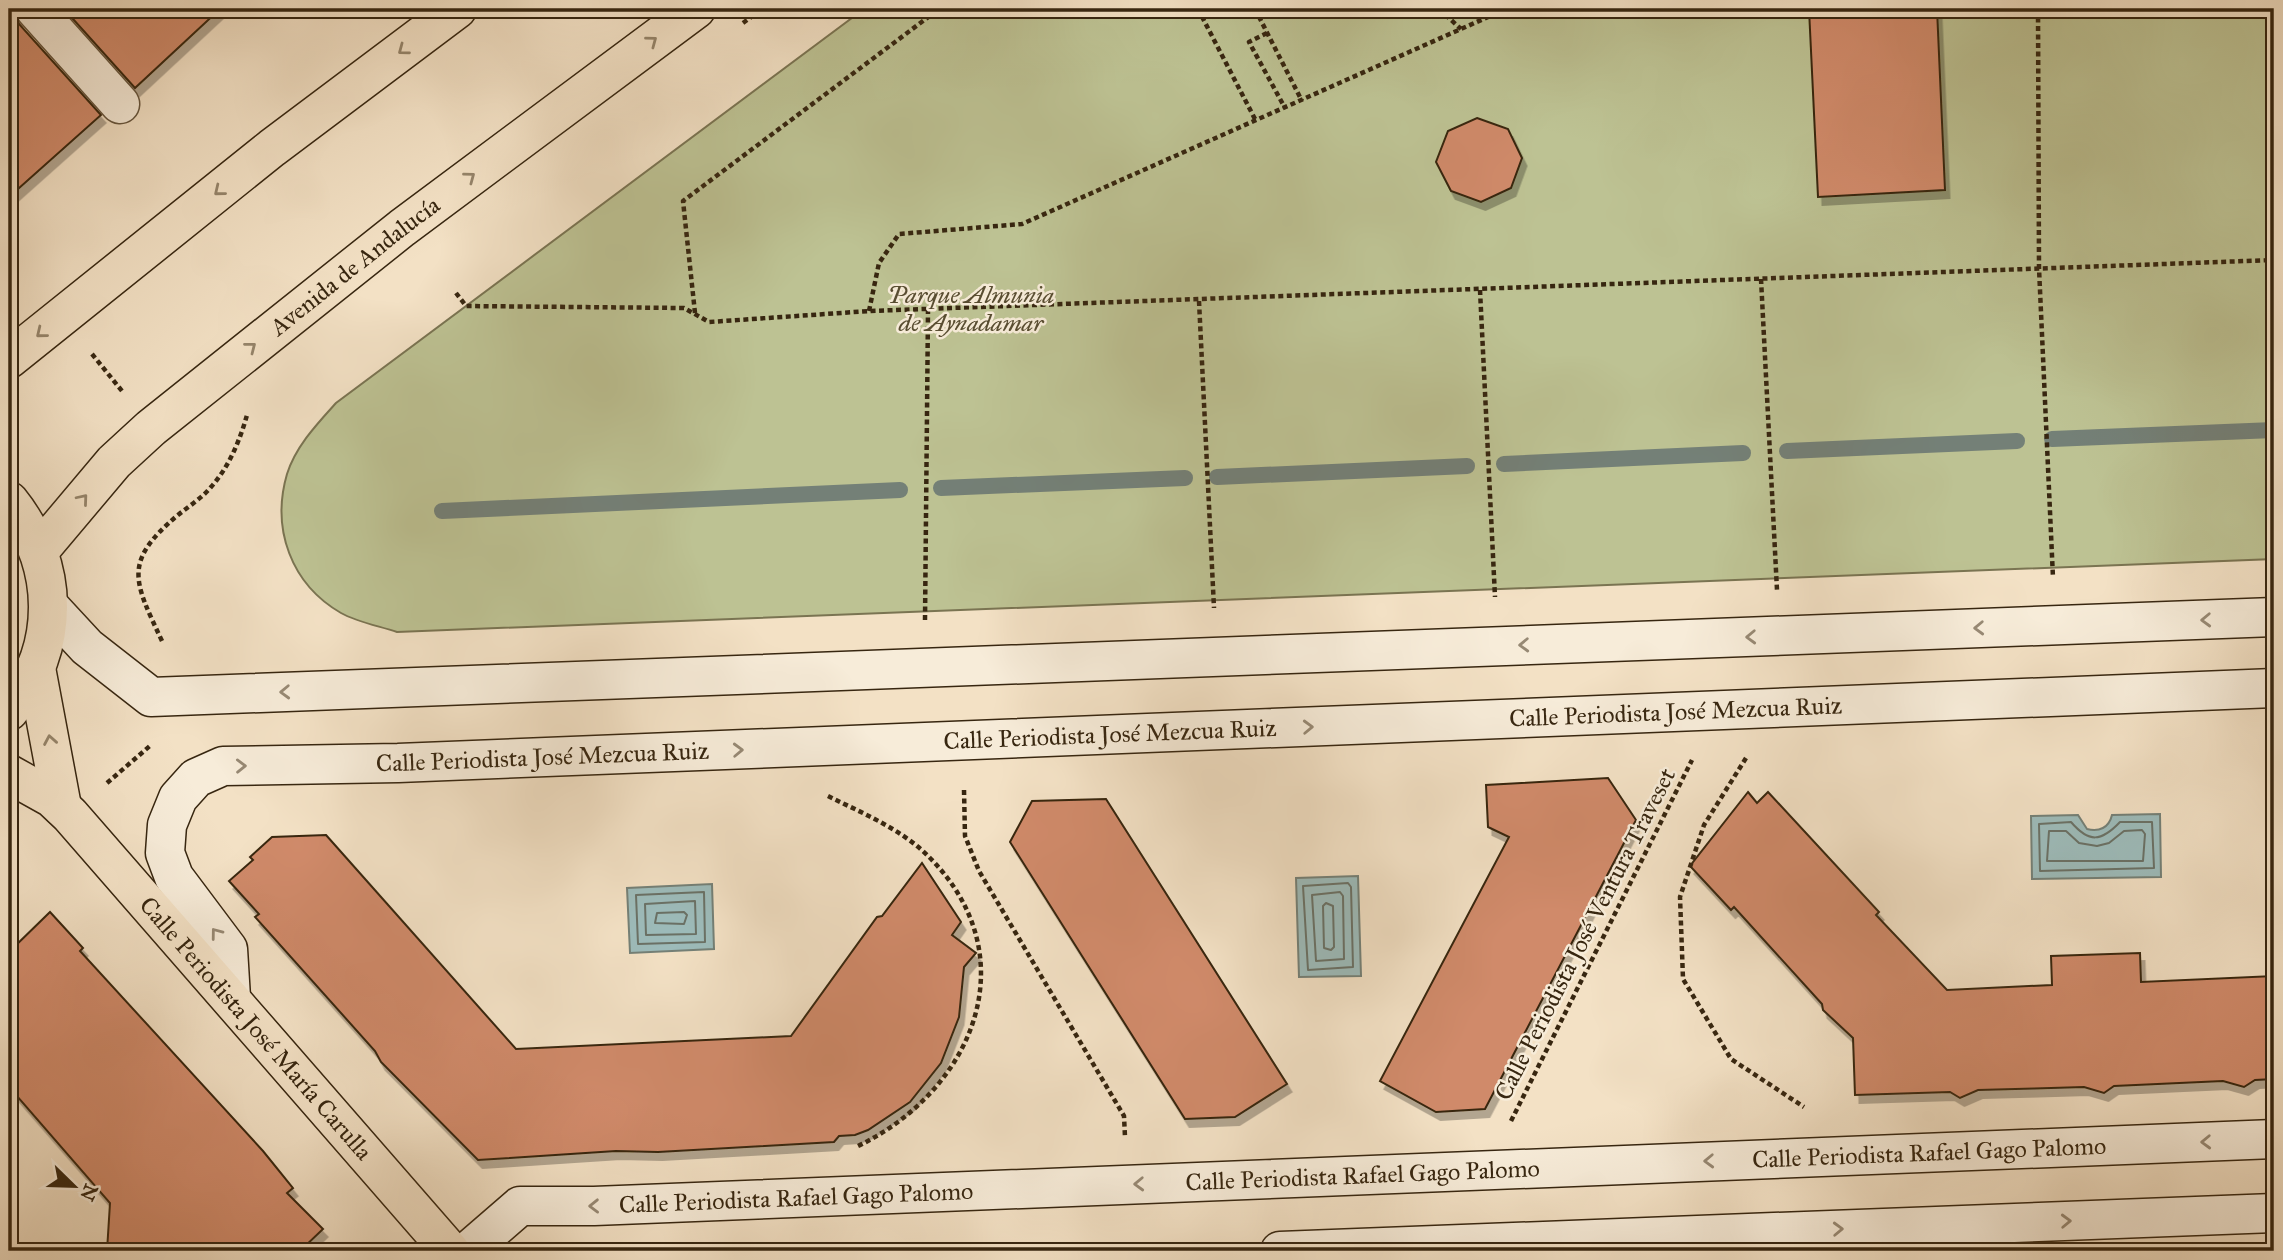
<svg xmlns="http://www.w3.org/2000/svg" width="2283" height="1260" font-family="'IM FELL Great Primer',serif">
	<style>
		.green { fill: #bdc293; stroke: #7a7452; stroke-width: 2 }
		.water { fill: #9dbcbb; stroke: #748077; stroke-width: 2 }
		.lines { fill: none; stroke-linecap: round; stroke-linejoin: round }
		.shore { stroke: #6a7166; stroke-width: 2 }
		.stream { stroke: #748077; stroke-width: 16 }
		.building { fill: #d08a6a; stroke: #372610; stroke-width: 2; filter: url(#shadow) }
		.street-casing { stroke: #66553d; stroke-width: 41 }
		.secondary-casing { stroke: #372610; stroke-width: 41 }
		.primary-casing { stroke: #372610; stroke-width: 41 }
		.path { stroke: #372610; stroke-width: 4.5; stroke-dasharray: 5 3.5; stroke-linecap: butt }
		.street { stroke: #f7ecd9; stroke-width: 38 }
		.secondary { stroke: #f7ecd9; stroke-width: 38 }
		.primary { stroke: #f3e1c5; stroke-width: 38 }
		.oneway { stroke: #95846a }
		.oneway2 { stroke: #978974 }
		.labels { text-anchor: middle; stroke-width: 5; stroke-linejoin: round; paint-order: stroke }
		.street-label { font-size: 24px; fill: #372610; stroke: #f7ecd9 }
		.park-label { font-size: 24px; font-style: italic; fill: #584d31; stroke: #f7ecd9 }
	</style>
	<defs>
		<filter id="shadow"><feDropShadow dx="4.5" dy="8" stdDeviation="0" flood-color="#0004"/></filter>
	</defs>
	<rect width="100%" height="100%" fill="#f3e1c5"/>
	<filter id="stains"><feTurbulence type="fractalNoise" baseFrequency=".00286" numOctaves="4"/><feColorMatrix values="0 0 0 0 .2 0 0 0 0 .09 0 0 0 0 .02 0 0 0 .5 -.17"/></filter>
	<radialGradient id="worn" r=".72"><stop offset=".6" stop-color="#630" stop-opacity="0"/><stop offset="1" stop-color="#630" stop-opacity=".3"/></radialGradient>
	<path class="green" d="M864 9H2274V559L397 632C379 626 357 622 341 613 291 584 271 529 287 474 296 446 317 424 336 403Z"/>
	<g class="water">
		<path d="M2160 814 2161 877 2032 879 2031 816 2078 815 2087 829C2099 832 2109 828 2112 815Z"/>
		<polygon points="1358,876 1361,976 1299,977 1296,878"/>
		<polygon points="712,884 714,949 630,953 627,888"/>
	</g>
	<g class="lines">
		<g class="shore">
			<path d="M2071 822C2089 843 2101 842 2120 822H2152L2154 868 2040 871 2039 824Z"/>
			<polygon points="2142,830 2145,834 2143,861 2047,861 2049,831 2066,831 2079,843 2097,846 2109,843 2124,831"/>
			<polygon points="1348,883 1351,887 1353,967 1308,970 1303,886"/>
			<polygon points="704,892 705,942 638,944 636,895"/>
			<polygon points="1340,892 1343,896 1344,959 1316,961 1312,895"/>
			<polygon points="695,901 696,934 646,935 645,904"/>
			<polygon points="1326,903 1333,906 1334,947 1331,950 1324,948 1323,906"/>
			<polygon points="684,912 687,915 684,924 655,923 657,913"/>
		</g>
		<g class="stream">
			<polyline points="2052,439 2274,430"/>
			<polyline points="1787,451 2017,441"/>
			<polyline points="1504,464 1743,453"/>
			<polyline points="1217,477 1467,466"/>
			<polyline points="941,488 1185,478"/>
			<polyline points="442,511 900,490"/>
		</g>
	</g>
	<g class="building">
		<polygon points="9,9 14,9 19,24 101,115 9,197"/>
		<polygon points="64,9 220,9 135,88"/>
		<polygon points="1809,9 1937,9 1945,190 1818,197"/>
		<polygon points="1477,118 1508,129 1522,158 1511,188 1481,202 1451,191 1436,162 1448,131"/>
		<polygon points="1608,778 1636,820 1485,1109 1436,1112 1380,1081 1509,837 1488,827 1486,785"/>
		<polygon points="1748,792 1757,803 1768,792 1879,912 1876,915 1947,990 2052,985 2051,956 2140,953 2141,982 2274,976 2274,1079 2255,1080 2244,1087 2223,1081 2114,1086 2104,1093 2084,1087 1978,1090 1960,1098 1950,1092 1855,1095 1853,1038 1823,1010 1822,1004 1734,907 1731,910 1690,866"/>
		<polygon points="1106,799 1287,1084 1235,1117 1185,1119 1010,842 1032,801"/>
		<polygon points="326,835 516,1049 791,1036 877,917 882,916 922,863 961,922 952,935 976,953 964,967 959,1017 941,1063 910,1102 868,1130 855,1135 839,1136 834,1142 658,1152 616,1151 478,1160 381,1062 375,1051 255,917 259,914 229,881 253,860 250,857 272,837"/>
		<polygon points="50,912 83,948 80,951 263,1151 293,1188 287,1193 323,1229 300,1251 107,1251 110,1203 9,1087 9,952"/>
	</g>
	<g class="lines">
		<g class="street-casing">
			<polyline id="street" points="35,9 120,104"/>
		</g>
		<g class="secondary-casing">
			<g id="secondary">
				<polyline points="49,606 87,647 151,697 2274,617"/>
				<path id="s1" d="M231 998 228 949 174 877 165 853 167 825 178 798 196 778 223 766 398 763 2274 688"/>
				<path id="s2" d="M468 1251 520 1206H594L2274 1139"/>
				<polyline points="1280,1251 2274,1213"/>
			</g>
		</g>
		<g class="primary-casing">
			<g id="primary">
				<polyline points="9,359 272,148 457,9"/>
				<path d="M9 501C60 564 62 648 9 711"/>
				<path id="s3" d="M39 551 114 462 151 428 402 228 696 9"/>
				<polyline points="36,668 62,807"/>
				<path id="s4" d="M9 774 52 798 70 815 450 1251"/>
			</g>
		</g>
		<g class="path">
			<polyline points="1198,9 1256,121"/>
			<polyline points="1255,9 1302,101"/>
			<polyline points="1439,9 1461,29"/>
			<polyline points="2038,9 2039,268 2053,578"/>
			<polyline points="743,23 762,9"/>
			<polyline points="1267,33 1249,42 1285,108"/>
			<polyline points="1761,279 1777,590"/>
			<polyline points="1480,290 1495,597"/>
			<polyline points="456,293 466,306 684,308 709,322 869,311 2274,260"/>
			<polyline points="1199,301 1214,608"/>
			<polyline points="869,311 879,263 899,234 1022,224 1506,9"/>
			<polyline points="695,313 683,201 939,9"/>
			<polyline points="92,354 122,391"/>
			<polyline points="925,620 928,310"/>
			<path d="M162 641C134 581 122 562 178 515 189 506 202 498 211 487 229 467 240 440 247 415"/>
			<polyline points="1746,758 1704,825 1680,897 1683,979 1731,1059 1804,1107"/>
			<polyline points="107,783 151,745"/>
			<polyline points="964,790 965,836 979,871 1124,1116 1125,1137"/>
			<path d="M828 796C864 814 904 830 932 860 1028 960 972 1091 858 1146"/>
			<polyline points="1511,1121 1692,760"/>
		</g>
		<use href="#street" class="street"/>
		<use href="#secondary" class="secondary"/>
		<use href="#primary" class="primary"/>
	</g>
	<defs><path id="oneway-chevron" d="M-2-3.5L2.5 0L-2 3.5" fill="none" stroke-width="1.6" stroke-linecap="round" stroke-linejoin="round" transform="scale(1.75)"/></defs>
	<g class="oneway">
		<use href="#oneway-chevron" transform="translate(652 41) rotate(-37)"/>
		<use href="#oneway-chevron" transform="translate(403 50) rotate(143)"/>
		<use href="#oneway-chevron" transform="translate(470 177) rotate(-37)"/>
		<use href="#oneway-chevron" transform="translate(219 191) rotate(141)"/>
		<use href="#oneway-chevron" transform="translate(41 333) rotate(141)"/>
		<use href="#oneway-chevron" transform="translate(251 347) rotate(-38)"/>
		<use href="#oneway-chevron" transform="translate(83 499) rotate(-50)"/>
		<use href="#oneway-chevron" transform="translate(50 740) rotate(-100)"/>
	</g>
	<g class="oneway2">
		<use href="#oneway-chevron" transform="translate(2206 620) rotate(178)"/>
		<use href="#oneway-chevron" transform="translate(1979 628) rotate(178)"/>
		<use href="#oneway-chevron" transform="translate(1751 637) rotate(178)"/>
		<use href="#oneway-chevron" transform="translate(1524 645) rotate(178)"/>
		<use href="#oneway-chevron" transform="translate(285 692) rotate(178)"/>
		<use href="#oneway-chevron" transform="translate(1308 727) rotate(-2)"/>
		<use href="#oneway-chevron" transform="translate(738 750) rotate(-2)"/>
		<use href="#oneway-chevron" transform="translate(241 766) rotate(-1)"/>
		<use href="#oneway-chevron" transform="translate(216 933) rotate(-127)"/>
		<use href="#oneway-chevron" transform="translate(2206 1142) rotate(178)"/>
		<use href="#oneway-chevron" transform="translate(1709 1161) rotate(178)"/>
		<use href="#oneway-chevron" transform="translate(1139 1184) rotate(178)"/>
		<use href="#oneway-chevron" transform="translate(594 1206) rotate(179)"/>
		<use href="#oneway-chevron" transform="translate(2066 1221) rotate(-2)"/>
		<use href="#oneway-chevron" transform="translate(1838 1229) rotate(-2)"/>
	</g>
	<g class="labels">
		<g class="street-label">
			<text dy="8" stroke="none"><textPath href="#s3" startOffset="427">Avenida de Andalucía</textPath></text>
			<text dy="8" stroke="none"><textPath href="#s1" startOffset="1732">Calle Periodista José Mezcua Ruiz</textPath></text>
			<text dy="8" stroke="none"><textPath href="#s1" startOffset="1166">Calle Periodista José Mezcua Ruiz</textPath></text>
			<text dy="8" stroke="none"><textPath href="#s1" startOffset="598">Calle Periodista José Mezcua Ruiz</textPath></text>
			<text transform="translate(1585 934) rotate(-63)" y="8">Calle Periodista José Ventura Traveset</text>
			<text dy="8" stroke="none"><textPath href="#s4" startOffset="357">Calle Periodista José María Carulla</textPath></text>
			<text dy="8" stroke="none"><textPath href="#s2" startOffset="1479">Calle Periodista Rafael Gago Palomo</textPath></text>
			<text dy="8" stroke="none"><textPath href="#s2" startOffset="912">Calle Periodista Rafael Gago Palomo</textPath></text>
			<text dy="8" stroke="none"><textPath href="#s2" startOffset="345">Calle Periodista Rafael Gago Palomo</textPath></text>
		</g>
		<g class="park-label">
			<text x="971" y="303">Parque Almunia<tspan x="971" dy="28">de Aynadamar</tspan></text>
		</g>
	</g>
	<rect width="2283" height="1260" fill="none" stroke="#f3e1c5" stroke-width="35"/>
	<rect x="10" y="10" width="2262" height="1239" fill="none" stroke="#372610" stroke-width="3.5"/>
	<rect x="18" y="18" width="2248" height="1225" fill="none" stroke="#372610" stroke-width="2"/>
	<g transform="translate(74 1186) rotate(113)" stroke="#f7ecd9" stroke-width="5" paint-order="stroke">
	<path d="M0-5L12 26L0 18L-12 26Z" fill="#372610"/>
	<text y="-10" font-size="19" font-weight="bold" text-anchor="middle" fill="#372610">N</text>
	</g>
	<rect width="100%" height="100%" filter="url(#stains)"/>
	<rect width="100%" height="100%" fill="url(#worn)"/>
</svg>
